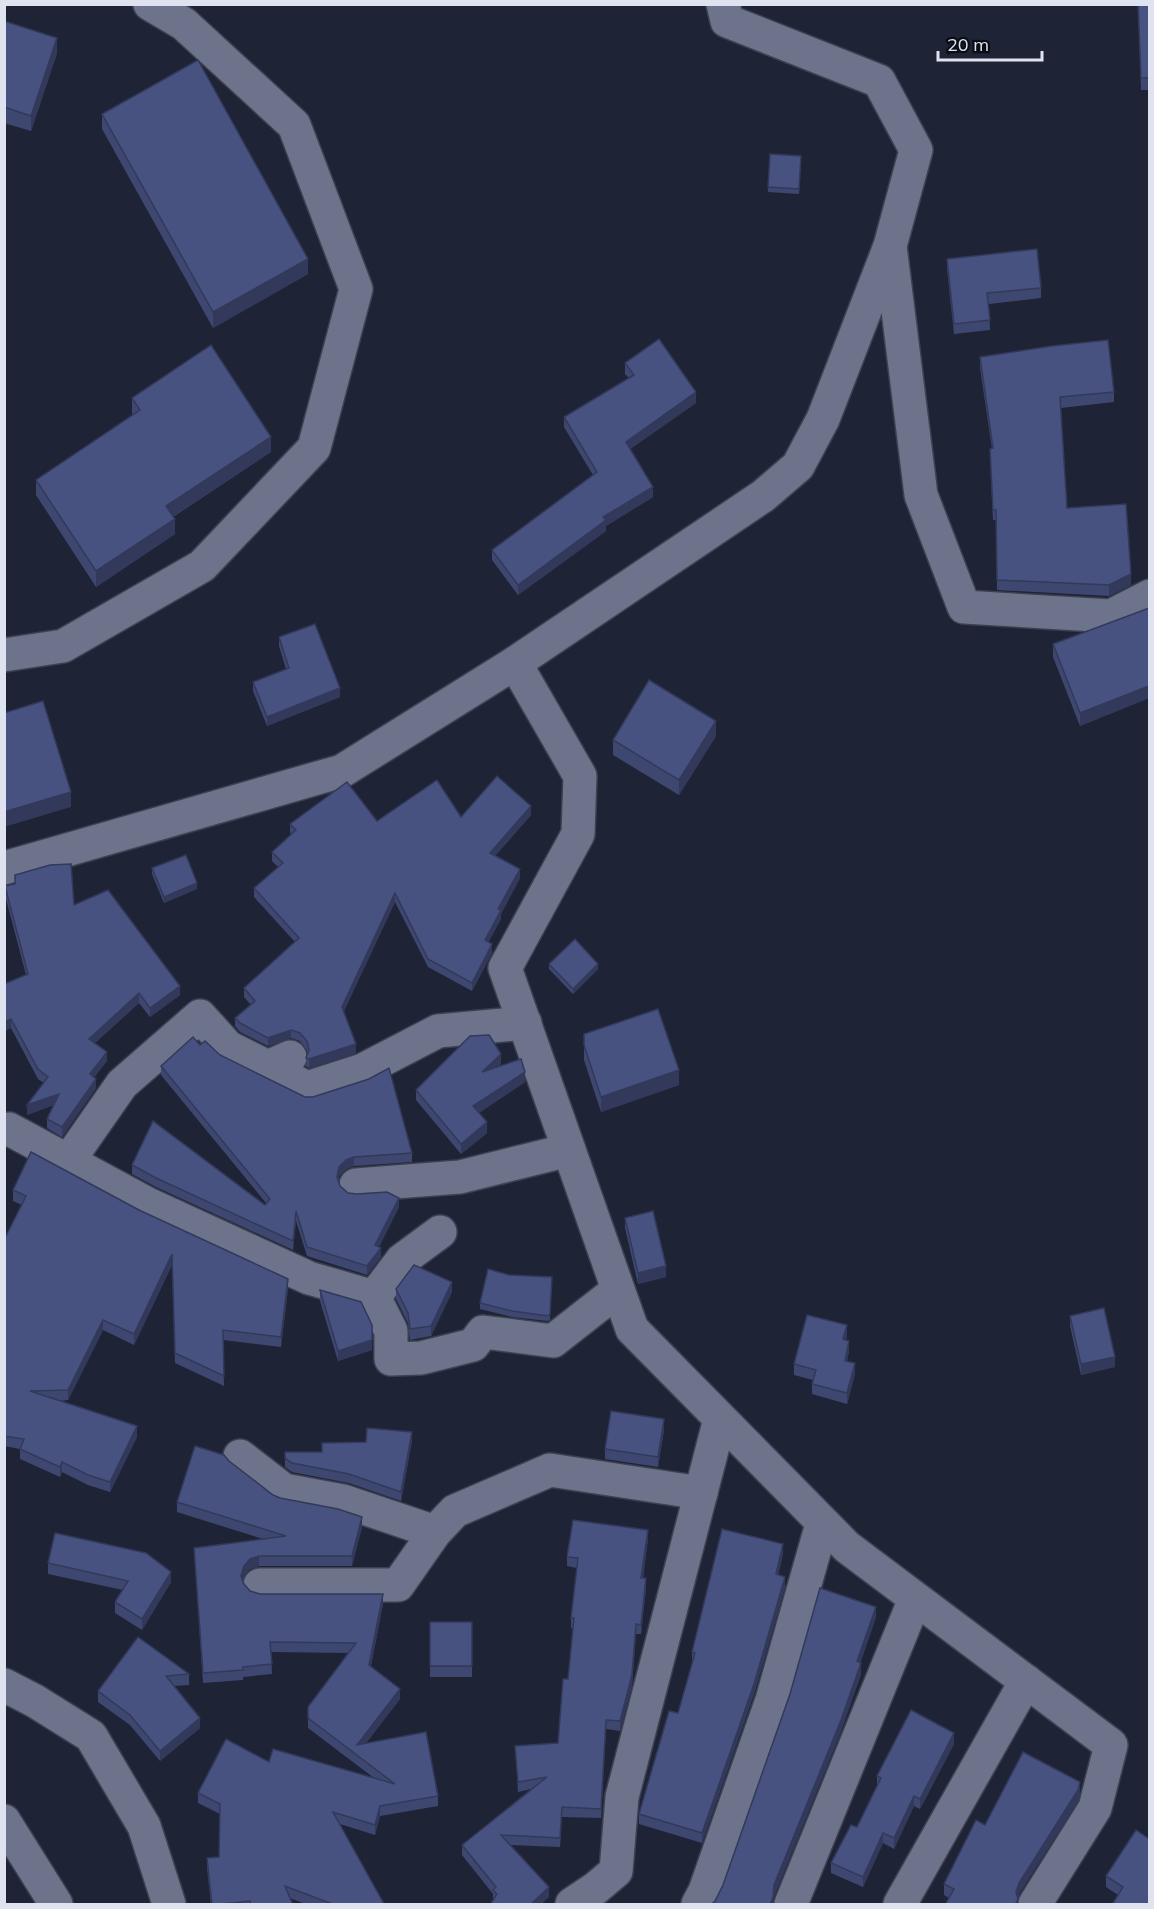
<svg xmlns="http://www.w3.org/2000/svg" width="1154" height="1909" font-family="Mulish,sans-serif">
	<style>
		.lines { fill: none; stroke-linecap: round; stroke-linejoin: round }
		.minor-casing { stroke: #3c4050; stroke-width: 36 }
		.tertiary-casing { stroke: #3c4050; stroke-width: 36 }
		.minor { stroke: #6d738a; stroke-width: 33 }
		.tertiary { stroke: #6d738a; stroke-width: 33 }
		.wall { fill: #3e476f }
		.shaded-wall { fill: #32395a }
		.building { fill: #485281; stroke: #32395a; stroke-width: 1.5 }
	</style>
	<rect width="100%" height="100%" fill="#1f2336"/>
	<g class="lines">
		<g class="minor-casing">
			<g id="minor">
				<polyline points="890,246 921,495 964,607 1111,616 1150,596"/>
				<polyline points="4,655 63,646 202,566 314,448 356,289 294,125 184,24 150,4"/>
				<polyline points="515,663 580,776 578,834 505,968 632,1329 847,1547 1111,1745 1095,1808 1035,1904"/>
				<polyline points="268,1067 307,1088 363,1070 438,1031 525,1023"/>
				<polyline points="9,1129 148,1204 309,1278 374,1297 391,1331 391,1359 421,1358 473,1345 483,1332 553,1341 618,1290"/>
				<polyline points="69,1160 122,1084 200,1016 228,1047 268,1067 290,1057"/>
				<polyline points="356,1185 460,1177 569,1150"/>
				<polyline points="374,1297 402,1260 440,1232"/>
				<polyline points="240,1456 284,1490 343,1501 435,1532"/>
				<polyline points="260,1585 398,1585 435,1532 455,1511 550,1470 701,1493"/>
				<polyline points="4,1685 35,1701 91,1736 144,1826 169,1904"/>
				<polyline points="4,1821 56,1904"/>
				<polyline points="572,1904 596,1888 616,1871 622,1797 720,1419"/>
				<polyline points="698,1904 705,1891 772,1700 822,1524"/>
				<polyline points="791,1904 915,1599"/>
				<polyline points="900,1904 1026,1681"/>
			</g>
		</g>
		<g class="tertiary-casing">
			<polyline id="tertiary" points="4,868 342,771 515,663 763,496 798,466 823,419 890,246 916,150 879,81 727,21 723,4"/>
		</g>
		<use href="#minor" class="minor"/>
		<use href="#tertiary" class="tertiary"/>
	</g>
	<g class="wall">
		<polygon points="1138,4 1149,4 1149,90 1141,90"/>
		<polygon points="4,21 57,53 31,131 4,123"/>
		<polygon points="102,114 308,274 213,328 102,129"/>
		<polygon points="770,154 801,156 799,194 768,192"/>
		<polygon points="947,259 1041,288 1041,298 989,304 990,330 954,334 947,269"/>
		<polygon points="980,357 1114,392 1114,402 1061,408 1067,508 1131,585 1109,596 997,590 996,520 993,520 990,459 990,449 992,449 980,368"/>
		<polygon points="625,363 696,403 630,449 653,497 606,526 606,531 518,595 492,560 492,550 593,475 564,427 564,417 629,378 625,374"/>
		<polygon points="132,398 271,452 173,517 175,534 96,587 36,495 36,480 133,415 132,413"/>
		<polygon points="1149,608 1149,698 1080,726 1053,657 1053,644"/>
		<polygon points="279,637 340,697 267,726 253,691 253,682 286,669 279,646"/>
		<polygon points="716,736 679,795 613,755 613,740"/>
		<polygon points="531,815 495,856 520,878 501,914 501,919 488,942 492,953 472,991 428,967 395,902 344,1011 356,1053 309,1068 306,1066 307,1050 300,1041 291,1038 268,1046 240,1032 235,1026 235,1018 251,1005 244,997 244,988 295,942 254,897 254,888 278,867 272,861 272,852 291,834 290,832 290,824 377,821 461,817"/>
		<polygon points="152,868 197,889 164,903 152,874"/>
		<polygon points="15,875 74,905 180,995 150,1017 139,1003 95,1043 107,1061 94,1077 96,1088 62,1137 47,1128 47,1119 54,1105 27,1115 44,1083 38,1079 11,1028 4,1031 4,984 26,975 5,895 5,886 15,884"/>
		<polygon points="549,964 598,969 573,994 549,969"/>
		<polygon points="584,1034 679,1085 601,1112 584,1060"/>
		<polygon points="200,1045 412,1153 412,1162 354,1166 346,1169 339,1176 339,1180 340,1186 348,1193 399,1207 379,1247 381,1257 367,1275 307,1256 296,1221 293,1250 156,1187 132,1174 132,1165 265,1205 266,1203 161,1075 161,1066"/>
		<polygon points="501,1064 498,1067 525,1082 479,1113 487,1133 461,1154 416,1100 416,1090"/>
		<polygon points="13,1190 139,1210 288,1289 281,1347 223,1340 224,1386 175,1363 172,1265 134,1345 103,1330 68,1400 59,1401 137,1437 110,1492 88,1485 62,1472 60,1477 20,1459 20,1449 4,1446 4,1240 22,1205 13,1201"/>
		<polygon points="625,1218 666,1277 638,1284 625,1228"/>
		<polygon points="509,1275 552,1277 550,1320 548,1321 512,1317 480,1309 480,1303"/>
		<polygon points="396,1289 452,1292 431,1336 410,1340 408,1323 396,1299"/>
		<polygon points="320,1290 372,1350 338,1361 320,1301"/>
		<polygon points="1070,1316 1115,1367 1081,1375 1070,1326"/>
		<polygon points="847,1336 846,1340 849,1351 847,1361 855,1374 847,1404 812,1394 812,1384 813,1380 794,1375 794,1364"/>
		<polygon points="664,1430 658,1467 605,1459 605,1449"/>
		<polygon points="412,1441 401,1501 349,1483 292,1472 285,1467 285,1452 322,1452"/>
		<polygon points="229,1461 273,1495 362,1527 352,1566 259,1566 250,1569 244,1576 243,1580 244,1584 250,1591 260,1594 383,1604 371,1666 400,1699 366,1743 438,1796 438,1806 380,1816 375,1835 340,1824 384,1905 308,1905 290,1898 293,1905 211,1905 207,1868 207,1858 219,1857 220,1814 198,1803 198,1793 269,1762 374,1778 308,1728 308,1707 349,1653 271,1652 272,1674 243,1677 243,1680 203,1683 194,1548 263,1539 177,1512 177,1502"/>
		<polygon points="648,1539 643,1578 646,1588 641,1634 636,1634 632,1685 620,1731 606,1729 601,1818 562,1817 560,1847 510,1845 549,1897 540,1905 490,1905 493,1899 493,1894 462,1855 462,1845 531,1789 518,1792 515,1746 558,1743 568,1679 573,1628 571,1628 571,1618 577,1568 567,1566 567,1557"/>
		<polygon points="783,1554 778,1575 785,1587 754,1694 702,1843 639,1824 639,1814 678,1713 693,1663 692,1663 692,1652"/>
		<polygon points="48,1563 171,1582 142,1630 115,1613 115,1602 123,1590 48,1574"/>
		<rect x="430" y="1622" width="42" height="55"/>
		<polygon points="138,1637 189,1674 189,1685 174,1686 200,1728 160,1761 130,1725 98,1702 98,1691"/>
		<polygon points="954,1744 920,1809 914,1806 894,1849 883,1843 863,1887 831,1873 831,1863 857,1827 877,1786 877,1776"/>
		<polygon points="1080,1793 1078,1801 1019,1894 1018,1905 949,1898 944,1895 944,1884 985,1825"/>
		<polygon points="1106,1876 1149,1905 1118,1895 1106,1887"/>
	</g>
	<g class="shaded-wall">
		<polygon points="57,38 57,53 31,131 31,116"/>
		<polygon points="308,259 308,274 213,328 213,312"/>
		<polygon points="696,392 696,403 626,452 626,442"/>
		<polygon points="271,437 271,452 166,521 166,506"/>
		<polygon points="653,487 653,497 606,526 606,531 518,595 518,585 603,517"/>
		<polygon points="175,519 175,534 96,587 96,571"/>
		<polygon points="1131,574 1131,585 1109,596 1109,585"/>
		<polygon points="1149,686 1149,698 1080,726 1080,713"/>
		<polygon points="340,688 340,697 267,726 267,717"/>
		<polygon points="716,721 716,736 679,795 679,780"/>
		<polygon points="71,792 71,807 4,827 4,812"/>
		<polygon points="531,806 531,815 490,861 490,853"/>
		<polygon points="520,869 520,878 501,914 501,919 485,949 485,940 498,909"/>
		<polygon points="197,883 197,889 164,903 164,897"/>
		<polygon points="395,893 395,902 342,1015 342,1007"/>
		<polygon points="492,944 492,953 472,991 472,983"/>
		<polygon points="598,964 598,969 573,994 573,989"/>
		<polygon points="180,986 180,995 150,1017 150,1008"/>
		<polygon points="139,993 139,1003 89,1048 89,1039"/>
		<polygon points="11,1019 11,1028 4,1031 4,1022"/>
		<polygon points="291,1030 291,1038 268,1046 268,1038"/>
		<polygon points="356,1044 356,1053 309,1068 309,1059"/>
		<polygon points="107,1052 107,1061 90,1083 90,1074"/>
		<polygon points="501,1054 501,1064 482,1083 482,1072"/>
		<polygon points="679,1070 679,1085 601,1112 601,1097"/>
		<polygon points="525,1072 525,1082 473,1117 473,1106"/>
		<polygon points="96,1079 96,1088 62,1137 62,1127"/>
		<polygon points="59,1094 59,1103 27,1115 27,1105"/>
		<polygon points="487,1122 487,1133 461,1154 461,1144"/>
		<polygon points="354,1157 354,1166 346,1169 339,1176 337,1186 337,1177 339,1167 346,1160"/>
		<polygon points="399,1198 399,1207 375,1254 375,1245"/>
		<polygon points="296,1211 296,1221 293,1250 293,1241"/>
		<polygon points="381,1248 381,1257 367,1275 367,1266"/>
		<polygon points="172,1254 172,1265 134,1345 134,1334"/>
		<polygon points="666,1266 666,1277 638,1284 638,1273"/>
		<polygon points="288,1279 288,1289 281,1347 281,1337"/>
		<polygon points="452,1282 452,1292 431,1336 431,1326"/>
		<polygon points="103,1320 103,1330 68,1400 68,1390"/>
		<polygon points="847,1325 847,1336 843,1350 843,1339"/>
		<polygon points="372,1340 372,1350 338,1361 338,1351"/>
		<polygon points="849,1341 849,1351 845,1371 845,1361"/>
		<polygon points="1115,1357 1115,1367 1081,1375 1081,1364"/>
		<polygon points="855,1363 855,1374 847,1404 847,1393"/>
		<polygon points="664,1419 664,1430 658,1467 658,1457"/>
		<polygon points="137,1426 137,1437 110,1492 110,1482"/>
		<polygon points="412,1432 412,1441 401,1501 401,1492"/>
		<polygon points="62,1462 62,1472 60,1477 60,1467"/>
		<polygon points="362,1517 362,1527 352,1566 352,1556"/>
		<polygon points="648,1530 648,1539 641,1587 641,1578"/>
		<polygon points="783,1544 783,1554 776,1584 776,1574"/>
		<polygon points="259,1556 259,1566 250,1569 244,1576 241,1586 241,1576 244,1566 250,1559"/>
		<polygon points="171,1572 171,1582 142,1630 142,1619"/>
		<polygon points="785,1577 785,1587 754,1694 702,1843 702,1833"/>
		<polygon points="646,1578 646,1588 641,1634 641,1625"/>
		<polygon points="383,1594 383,1604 369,1675 369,1665"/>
		<polygon points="876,1607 876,1618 857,1673 857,1661"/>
		<polygon points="636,1624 632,1685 620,1731 620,1721"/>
		<polygon points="861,1663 861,1675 841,1732 774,1897 773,1905 770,1905 774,1885"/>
		<polygon points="400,1689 400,1699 357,1755 357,1745"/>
		<polygon points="200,1718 200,1728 160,1761 160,1751"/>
		<polygon points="606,1720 606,1729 601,1818 601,1809"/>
		<polygon points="954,1733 954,1744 920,1809 920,1799"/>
		<polygon points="1080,1782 1080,1793 1078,1801 1019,1894 1017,1900 1018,1899 1018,1905 1015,1905 1016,1892 1019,1883"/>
		<polygon points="914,1796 914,1806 894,1849 894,1838"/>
		<polygon points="380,1806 380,1816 375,1835 375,1825"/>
		<polygon points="883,1833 883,1843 863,1887 863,1877"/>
		<polygon points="549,1887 549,1897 540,1905 530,1905"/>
	</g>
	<g class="building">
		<polygon points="1138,4 1149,4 1149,78 1141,78"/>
		<polygon points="4,21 57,38 31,116 4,107"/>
		<polygon points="198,60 308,259 213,312 102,114"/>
		<polygon points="770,154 801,156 799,189 768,187"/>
		<polygon points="1037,249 1041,288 987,293 990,320 954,324 947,259"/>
		<polygon points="659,339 696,392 626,442 653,487 603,517 606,520 518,585 492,550 597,472 564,417 634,375 625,363"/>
		<polygon points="1108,340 1114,392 1060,397 1067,508 1126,504 1131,574 1109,585 997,580 996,510 993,510 990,449 993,448 980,357 1052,346"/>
		<polygon points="211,345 271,437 166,506 175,519 96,571 36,480 140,410 132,398"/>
		<polygon points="1149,608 1149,686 1080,713 1053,644"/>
		<polygon points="315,624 340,688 267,717 253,682 289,668 279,637"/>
		<polygon points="649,680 716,721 679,780 613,740"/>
		<polygon points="43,701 71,792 4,812 4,713"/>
		<polygon points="497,776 531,806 490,853 520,869 498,909 501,910 485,940 492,944 472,983 428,959 395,893 342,1007 356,1044 309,1059 306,1058 309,1050 307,1041 300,1033 291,1030 268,1038 240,1023 235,1018 255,1001 244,988 299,938 254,888 283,863 272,852 296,830 290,824 347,782 377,821 437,780 461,817"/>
		<polygon points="186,855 197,883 164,897 152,868"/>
		<polygon points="71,864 74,905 108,890 180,986 150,1008 139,993 89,1039 107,1052 90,1074 96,1079 62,1127 47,1119 59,1094 27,1105 48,1077 38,1069 11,1019 4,1022 4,984 28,974 5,886 15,884 15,875 50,865"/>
		<polygon points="575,939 598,964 573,989 549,964"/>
		<polygon points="658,1009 679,1070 601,1097 584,1045 584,1034"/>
		<polygon points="489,1035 501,1054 482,1072 521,1059 525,1072 473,1106 487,1122 461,1144 416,1090 470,1036"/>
		<polygon points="193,1037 200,1045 205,1041 220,1055 305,1097 313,1097 369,1079 389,1068 412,1153 354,1157 346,1160 339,1167 337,1177 340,1186 348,1193 357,1194 387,1192 399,1198 375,1245 381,1248 367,1266 307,1247 296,1211 293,1241 156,1178 132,1165 153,1121 265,1205 270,1199 161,1066"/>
		<polygon points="31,1152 139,1210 288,1279 281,1337 223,1330 224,1376 175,1353 172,1254 134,1334 103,1320 68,1390 30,1391 137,1426 110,1482 88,1475 62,1462 60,1467 20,1449 24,1439 4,1436 4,1240 26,1196 13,1190"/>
		<polygon points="653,1211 666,1266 638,1273 625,1218"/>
		<polygon points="414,1265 452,1282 431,1326 410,1329 408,1313 396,1289"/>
		<polygon points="488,1269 509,1275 552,1277 550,1314 548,1316 512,1311 480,1303"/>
		<polygon points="320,1290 361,1302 372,1325 372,1340 338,1351"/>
		<polygon points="1104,1308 1115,1357 1081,1364 1070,1316"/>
		<polygon points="807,1315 847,1325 843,1339 849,1341 845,1361 855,1363 847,1393 812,1384 816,1370 794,1364"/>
		<polygon points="611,1411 664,1419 658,1457 605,1449"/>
		<polygon points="367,1428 412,1432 401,1492 349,1474 292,1463 285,1458 285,1452 322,1452 322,1443 366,1442"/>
		<polygon points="195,1446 224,1455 229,1461 273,1495 280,1498 338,1509 362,1517 352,1556 259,1556 250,1559 244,1566 241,1576 244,1584 250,1591 260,1594 383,1594 369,1665 400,1689 357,1745 426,1732 438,1796 380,1806 375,1825 333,1812 384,1904 382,1905 335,1905 285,1886 293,1905 251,1905 250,1901 212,1905 207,1858 219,1857 220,1804 198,1793 226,1739 269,1762 273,1749 395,1784 308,1718 308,1707 356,1643 270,1642 272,1664 243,1667 243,1670 203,1673 194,1548 286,1536 177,1502"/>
		<polygon points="573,1520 648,1530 641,1578 646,1578 641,1625 636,1624 632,1675 620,1721 606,1720 601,1809 562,1807 560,1838 501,1835 549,1887 530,1905 490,1905 497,1894 493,1890 496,1887 462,1845 547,1777 518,1782 515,1746 558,1743 563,1679 568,1679 574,1618 571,1618 578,1558 567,1557"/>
		<polygon points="722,1529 783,1544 776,1574 785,1577 754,1684 702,1833 639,1814 669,1711 678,1713 695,1653 692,1652"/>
		<polygon points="55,1533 146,1553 171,1572 142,1619 115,1602 128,1581 48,1563"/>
		<polygon points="820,1588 876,1607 857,1661 861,1663 841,1720 774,1885 773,1897 770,1905 711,1905 715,1901 723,1885 790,1694"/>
		<rect x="430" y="1622" width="42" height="44"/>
		<polygon points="138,1637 189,1674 166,1676 200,1718 160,1751 130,1715 98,1691"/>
		<polygon points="911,1710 954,1733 920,1799 914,1796 894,1838 883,1833 863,1877 831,1863 851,1825 857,1827 881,1778 877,1776"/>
		<polygon points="1023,1752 1080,1782 1078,1790 1019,1883 1016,1892 1018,1899 1015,1905 945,1905 954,1889 944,1884 976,1820 985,1825"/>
		<polygon points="1136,1830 1149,1839 1149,1905 1112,1905 1123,1887 1106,1876"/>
	</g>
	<rect width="1154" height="1909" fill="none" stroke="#dfe3f0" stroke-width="12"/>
	<path d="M938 51v9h104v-9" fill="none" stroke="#dfe3f0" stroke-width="3"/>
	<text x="947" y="51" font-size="18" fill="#dfe3f0" stroke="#0b0d15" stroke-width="4.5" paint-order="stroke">20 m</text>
</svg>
